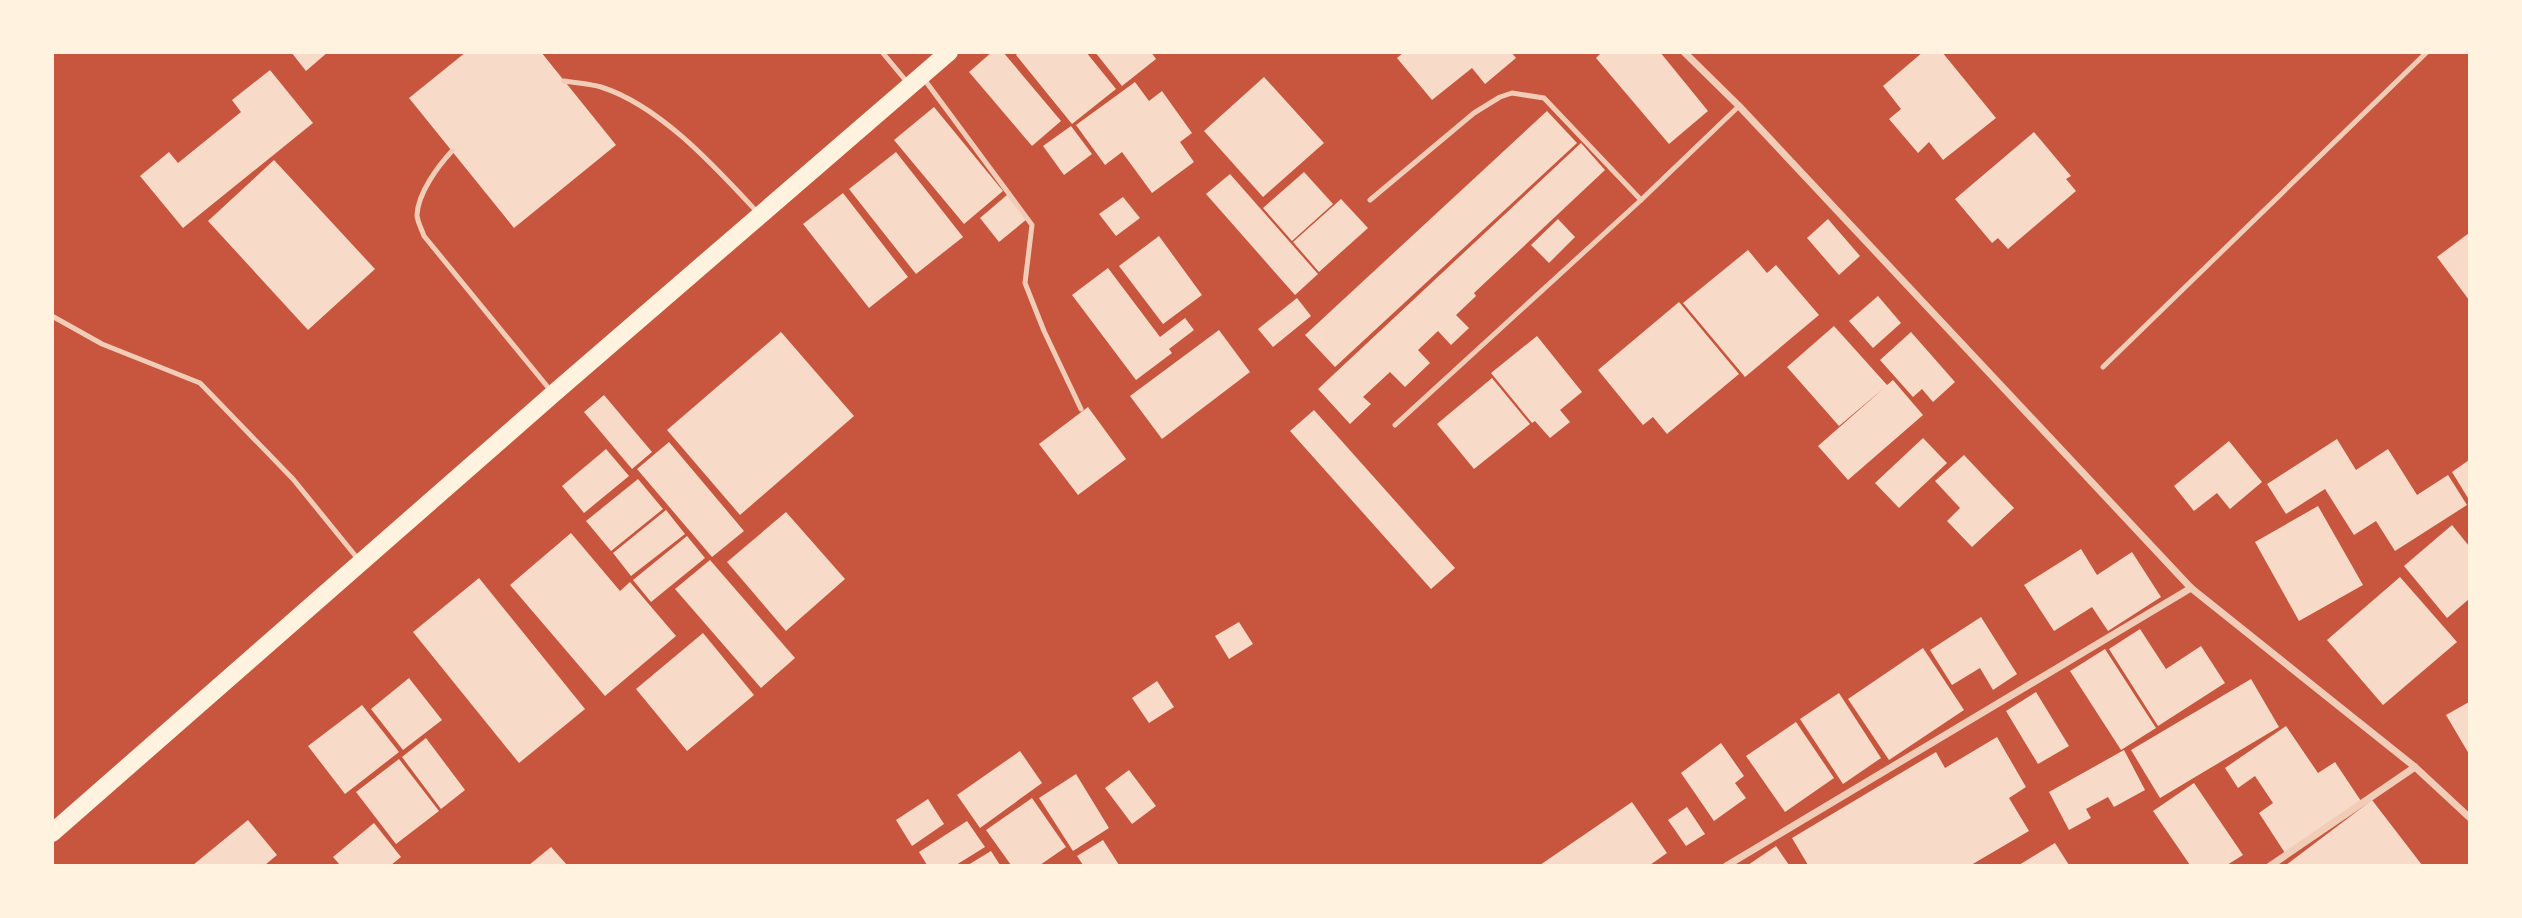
<svg xmlns="http://www.w3.org/2000/svg" width="2522" height="918" font-family="'Varela Round',sans-serif">
	<style>
		.building { fill: #f7dbc8 }
		.lines { fill: none; stroke-linecap: round; stroke-linejoin: round }
		.service { stroke: #f1ccb7; stroke-width: 5 }
		.minor { stroke: #f1ccb7; stroke-width: 7 }
		.primary { stroke: #fff3e0; stroke-width: 18 }
	</style>
	<rect width="100%" height="100%" fill="#c8553d"/>
	<g class="building">
		<polygon points="291,52 328,52 306,71"/>
		<polygon points="466,52 541,52 616,145 514,228 409,98"/>
		<polygon points="992,52 1003,52 1061,121 1032,146 969,72"/>
		<polygon points="1019,52 1086,52 1116,89 1072,124 1016,55"/>
		<polygon points="1095,52 1151,52 1156,59 1122,86"/>
		<polygon points="1404,52 1511,52 1516,58 1485,84 1472,68 1432,100 1397,58"/>
		<polygon points="1602,52 1660,52 1708,111 1669,144 1596,58"/>
		<polygon points="1923,52 1942,52 1996,118 1943,160 1929,142 1918,153 1889,119 1901,109 1883,86"/>
		<polygon points="270,70 313,123 183,228 140,176 169,152 178,163 241,112 232,100"/>
		<polygon points="1264,77 1324,143 1263,197 1204,131"/>
		<polygon points="1135,82 1149,101 1162,91 1192,133 1180,142 1194,162 1152,193 1122,152 1105,165 1076,125"/>
		<polygon points="934,107 1003,191 964,224 894,140"/>
		<polygon points="1547,111 1577,143 1335,367 1305,335"/>
		<polygon points="1071,126 1092,154 1064,175 1043,146"/>
		<polygon points="2034,132 2071,176 2066,179 2076,191 2008,249 1998,238 1992,243 1955,199"/>
		<polygon points="1581,143 1605,170 1474,293 1476,296 1456,315 1469,328 1451,345 1438,331 1418,350 1430,363 1405,387 1390,372 1363,397 1371,404 1350,424 1318,389"/>
		<polygon points="896,152 963,237 916,274 849,189"/>
		<polygon points="274,160 375,269 308,330 208,221"/>
		<polygon points="1304,172 1333,204 1292,241 1263,208"/>
		<polygon points="1230,174 1318,274 1295,295 1206,194"/>
		<polygon points="843,193 908,277 869,308 803,224"/>
		<polygon points="1007,195 1027,219 999,242 980,218"/>
		<polygon points="1123,197 1140,218 1116,236 1099,214"/>
		<polygon points="1341,199 1368,228 1319,272 1293,242"/>
		<polygon points="1558,219 1575,237 1549,263 1531,245"/>
		<polygon points="1828,219 1860,256 1839,275 1807,238"/>
		<polygon points="2469,233 2469,300 2437,257"/>
		<polygon points="1159,236 1202,295 1163,324 1119,266"/>
		<polygon points="1748,250 1767,273 1776,265 1819,315 1745,377 1683,303"/>
		<polygon points="1108,268 1160,337 1185,318 1194,330 1169,349 1172,353 1136,380 1072,295"/>
		<polygon points="1878,296 1901,323 1873,348 1849,321"/>
		<polygon points="1297,298 1311,316 1273,347 1258,329"/>
		<polygon points="1679,302 1739,374 1667,434 1653,417 1643,425 1598,370"/>
		<polygon points="1834,326 1887,385 1893,380 1923,415 1848,480 1818,446 1884,388 1839,426 1787,367"/>
		<polygon points="1219,330 1250,372 1162,439 1130,396"/>
		<polygon points="781,332 854,416 740,515 667,430"/>
		<polygon points="1911,332 1955,382 1933,402 1922,389 1913,397 1880,360"/>
		<polygon points="1537,336 1582,392 1560,410 1570,422 1550,438 1535,421 1532,423 1491,373"/>
		<polygon points="1492,378 1530,424 1474,469 1437,424"/>
		<polygon points="604,395 652,452 632,469 584,412"/>
		<polygon points="1088,407 1126,459 1078,495 1039,444"/>
		<polygon points="1314,410 1455,568 1431,589 1290,431"/>
		<polygon points="1923,438 1947,463 1899,508 1875,483"/>
		<polygon points="2337,439 2356,470 2388,449 2417,495 2448,475 2467,505 2395,551 2376,521 2354,535 2325,489 2286,514 2267,484"/>
		<polygon points="2229,441 2262,482 2230,509 2217,493 2194,511 2174,486"/>
		<polygon points="669,442 744,531 712,557 637,469"/>
		<polygon points="606,449 629,476 584,513 562,486"/>
		<polygon points="1964,455 2014,508 1972,547 1947,521 1960,508 1935,481"/>
		<polygon points="2469,460 2469,497 2468,498 2452,472"/>
		<polygon points="638,479 663,509 611,551 586,521"/>
		<polygon points="2318,506 2363,585 2299,621 2255,542"/>
		<polygon points="666,510 685,534 631,576 613,553"/>
		<polygon points="786,512 845,579 786,631 727,562"/>
		<polygon points="2452,525 2469,546 2469,599 2447,618 2404,566"/>
		<polygon points="571,533 620,591 630,582 676,636 605,696 510,585"/>
		<polygon points="687,536 705,558 651,602 633,580"/>
		<polygon points="2081,549 2097,575 2132,552 2161,597 2108,631 2092,607 2054,631 2024,585"/>
		<polygon points="710,560 795,658 761,688 675,589"/>
		<polygon points="2400,577 2457,642 2383,705 2327,640"/>
		<polygon points="479,578 585,709 519,763 413,632"/>
		<polygon points="1981,617 2017,674 1993,690 1980,668 1952,685 1930,650"/>
		<polygon points="1239,622 1253,644 1229,659 1215,636"/>
		<polygon points="2140,629 2166,669 2201,646 2225,683 2158,726 2109,649"/>
		<polygon points="703,633 754,695 687,751 636,689"/>
		<polygon points="1923,648 1964,710 1889,760 1848,699"/>
		<polygon points="2105,649 2156,728 2121,750 2070,671"/>
		<polygon points="409,678 442,720 403,750 371,709"/>
		<polygon points="2251,679 2279,727 2160,798 2131,750"/>
		<polygon points="1157,681 1174,707 1149,723 1132,698"/>
		<polygon points="2036,692 2069,746 2038,764 2006,711"/>
		<polygon points="1839,693 1881,758 1843,784 1800,719"/>
		<polygon points="2469,702 2469,754 2446,715"/>
		<polygon points="362,705 399,752 345,794 308,746"/>
		<polygon points="1796,722 1834,778 1785,812 1746,756"/>
		<polygon points="2286,726 2318,773 2335,762 2361,801 2285,853 2259,813 2273,803 2255,776 2238,788 2225,768"/>
		<polygon points="1997,737 2026,787 2009,798 2029,831 1971,865 1808,865 1792,838 1936,752 1945,768"/>
		<polygon points="426,738 465,790 441,809 402,757"/>
		<polygon points="1721,743 1744,776 1735,783 1746,798 1714,821 1681,773"/>
		<polygon points="2124,750 2145,790 2114,807 2108,797 2086,809 2091,818 2069,830 2049,792"/>
		<polygon points="1020,751 1042,783 980,828 957,795"/>
		<polygon points="399,759 439,811 396,844 356,792"/>
		<polygon points="1129,770 1156,806 1132,824 1105,788"/>
		<polygon points="1076,774 1109,828 1073,851 1039,798"/>
		<polygon points="2194,783 2243,855 2227,865 2190,865 2153,811"/>
		<polygon points="1032,798 1066,847 1040,865 1011,865 986,830"/>
		<polygon points="928,799 944,824 912,846 896,820"/>
		<polygon points="2372,800 2422,865 2286,865"/>
		<polygon points="1632,802 1667,853 1650,865 1540,865"/>
		<polygon points="1687,807 1705,834 1686,846 1668,820"/>
		<polygon points="248,820 277,855 265,865 193,865"/>
		<polygon points="967,821 985,847 956,865 927,865 919,852"/>
		<polygon points="374,823 401,857 391,865 340,865 333,857"/>
		<polygon points="1103,840 1119,865 1083,865 1077,856"/>
		<polygon points="2055,843 2069,865 2019,865"/>
		<polygon points="1776,846 1789,865 1748,865"/>
		<polygon points="551,847 567,865 529,865"/>
		<polygon points="991,851 1000,865 968,865"/>
	</g>
	<g class="lines">
		<g class="service">
			<polyline points="882,52 907,82"/>
			<polyline points="924,79 1032,225 1025,283 1044,331 1081,409"/>
			<path d="M564 81C576 83 590 84 601 87 661 106 717 169 759 214"/>
			<path d="M452 151C438 166 418 193 417 215 417 221 422 230 424 236L551 391"/>
			<polyline points="1370,200 1474,113 1500,97 1512,93 1544,98 1641,200"/>
			<polyline points="52,316 102,344 200,383 293,479 358,559"/>
			<polyline points="2103,367 2427,52"/>
			<polyline points="1395,425 1641,200 1739,106"/>
		</g>
		<g class="minor">
			<polyline points="1684,52 1739,106 2191,588 2415,767 2470,818"/>
			<polyline points="1726,866 2191,588"/>
			<polyline points="2270,866 2415,767"/>
		</g>
		<polyline class="primary" points="52,833 553,394 949,52"/>
	</g>
	<rect width="2522" height="918" fill="none" stroke="#fff3e0" stroke-width="108"/>
</svg>
